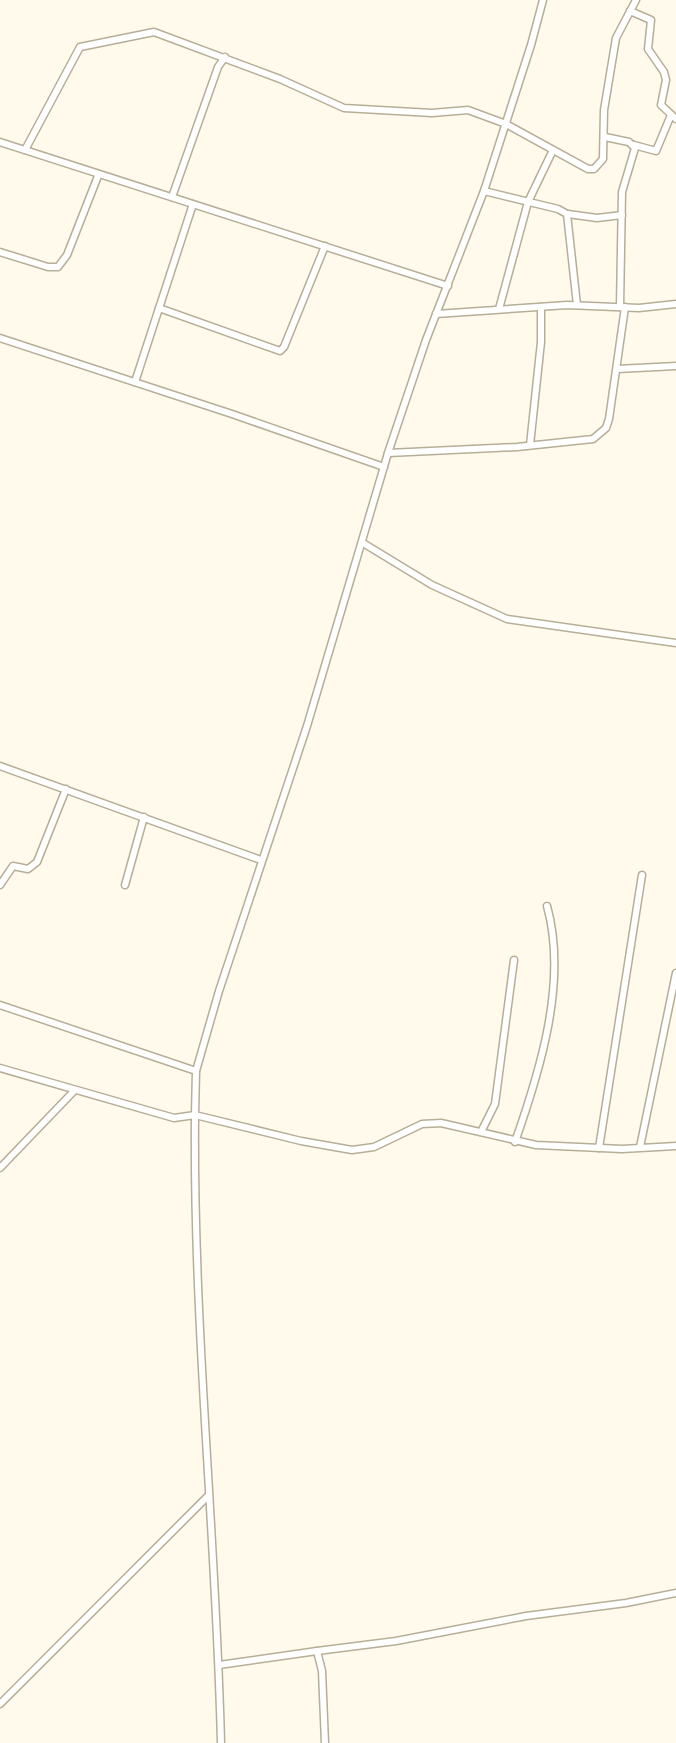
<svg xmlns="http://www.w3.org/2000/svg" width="676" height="1743" viewBox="0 0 676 1743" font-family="Arial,sans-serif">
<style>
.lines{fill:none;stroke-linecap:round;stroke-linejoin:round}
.minor-casing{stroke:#b6ae97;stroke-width:9}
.minor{stroke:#fff;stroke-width:6}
</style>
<rect width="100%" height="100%" fill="#fffaec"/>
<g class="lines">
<g class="minor-casing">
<g id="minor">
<path d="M630 11 651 20 648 49 664 72 666 80 661 105 676 119"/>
<path d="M605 137 629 142 635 148 622 192 620 307"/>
<path d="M0 142 448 286"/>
<path d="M634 145 656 151 671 115"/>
<path d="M25 150 80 47 154 32 280 79 344 108 432 113 468 110 506 124 588 169H594L603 159 604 110 616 38 636 0"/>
<path d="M484 191 558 209 567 214 577 305"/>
<path d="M172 197 218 67 225 57"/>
<path d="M568 214 597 218 622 215"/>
<path d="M0 252 48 267H58L67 255 98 176"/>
<path d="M159 308 280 351 284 347 325 246"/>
<path d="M499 309 528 202 553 150"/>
<path d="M436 314 567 305 639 308 676 304"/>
<path d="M0 338 232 414 384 467"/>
<path d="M617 369 676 366"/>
<path d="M135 382 193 204"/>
<path d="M530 445 541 342V307"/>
<path d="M388 453 517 447 593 439 606 428 609 419 625 307"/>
<path d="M363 543 432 585 507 619 676 643"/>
<path d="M0 766 261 860"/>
<path d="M0 885 13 866 28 869 37 862 66 789"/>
<path d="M125 885 144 817"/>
<path d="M0 1005 196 1071 195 1115 301 1141 352 1150 374 1147 422 1124 441 1123 536 1145 622 1149 676 1146"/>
<path d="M0 1068 174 1118 195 1115C193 1325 216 1534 221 1743"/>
<path d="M196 1071 219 991 307 726 388 453 426 340 484 191 531 45 543 0"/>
<path d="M481 1132 495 1104 514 960"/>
<path d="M515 1142C540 1071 568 981 547 906"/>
<path d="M640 1147 676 973"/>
<path d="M599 1148 642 875"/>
<path d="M0 1168 74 1091"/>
<path d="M317 1651 396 1641 526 1616 626 1603 676 1593"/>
<path d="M219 1665 317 1651 322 1671 325 1743"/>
<path d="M0 1704 208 1496"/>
</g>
</g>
<use href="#minor" class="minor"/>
</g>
</svg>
